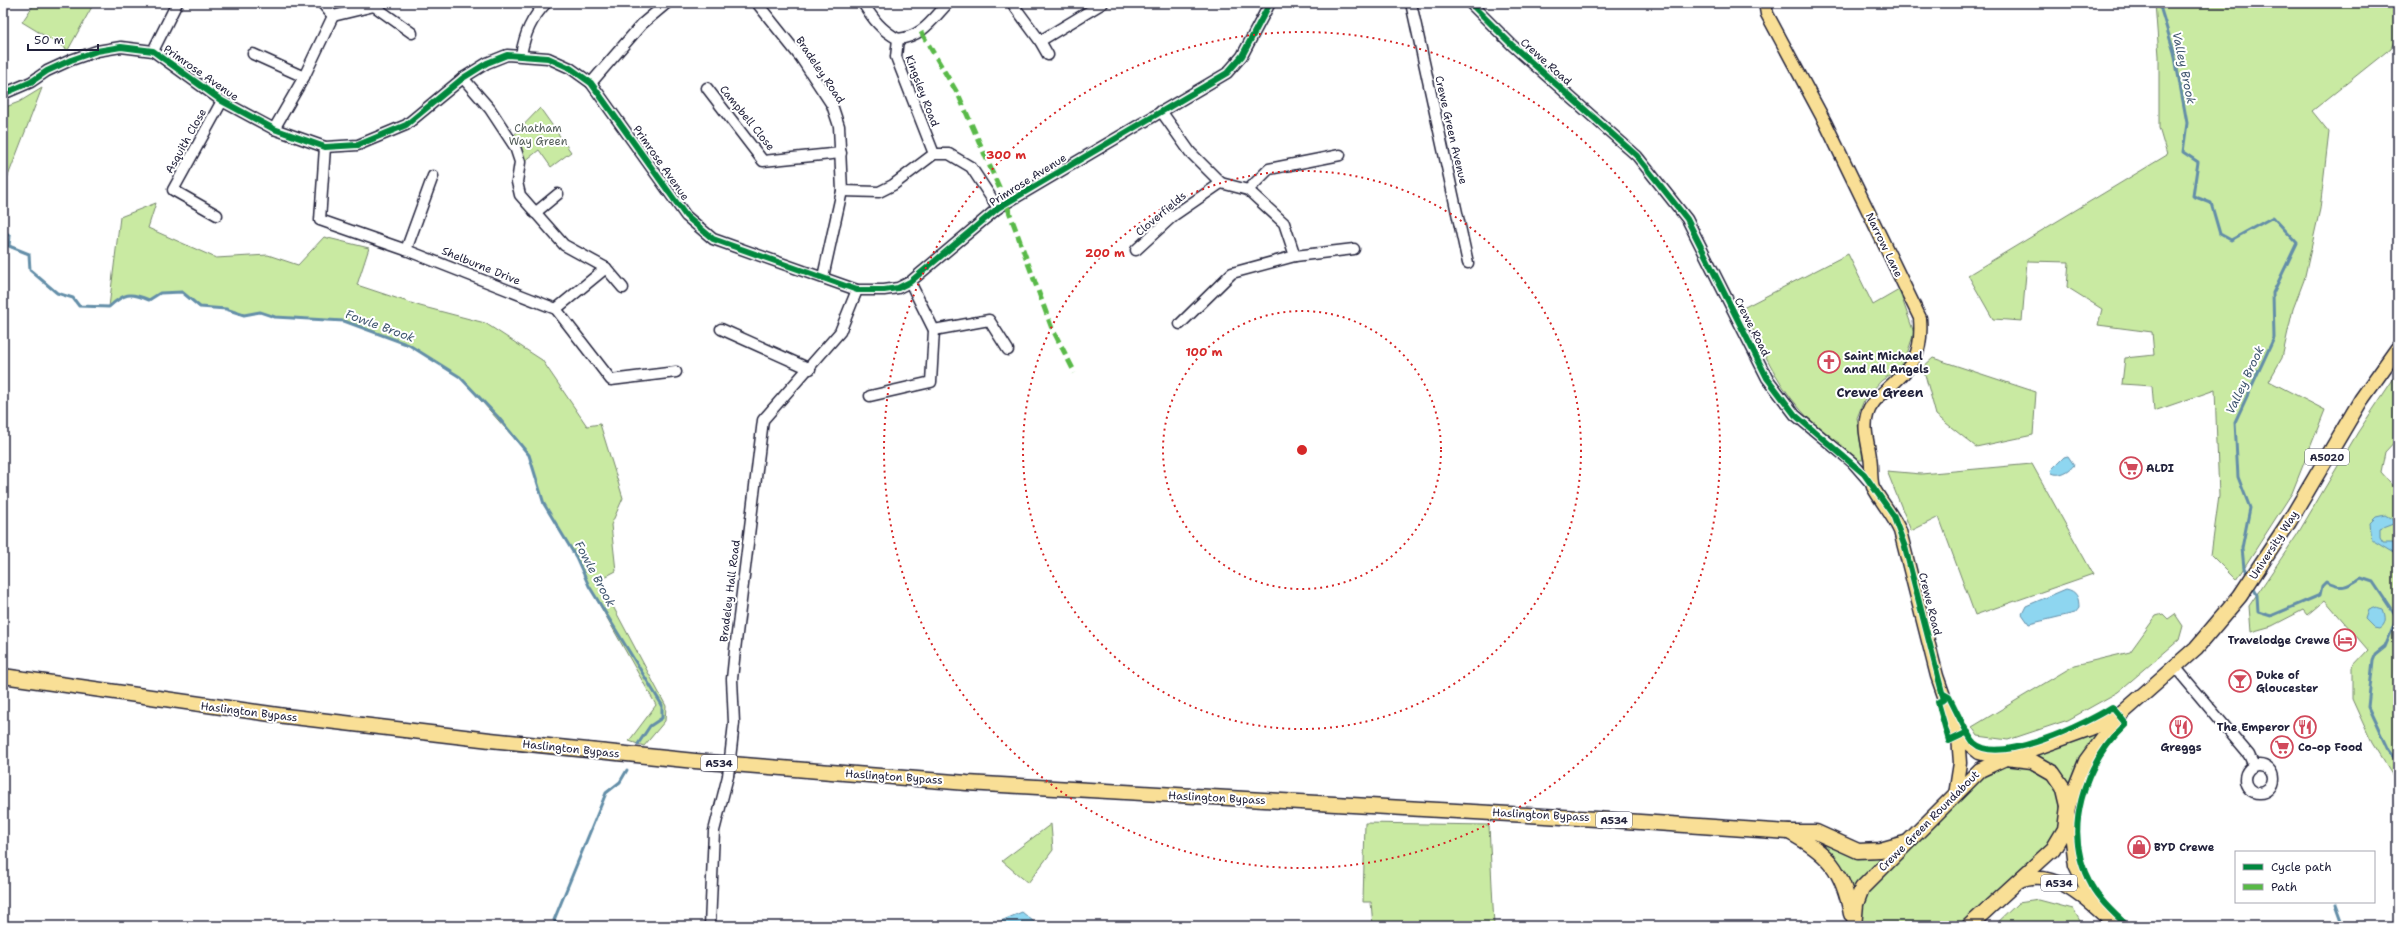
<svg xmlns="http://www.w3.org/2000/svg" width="2401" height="929" viewBox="0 0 2401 929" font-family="'Shantell Sans',sans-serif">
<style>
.green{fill:#c9eaa2;stroke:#76866e}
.water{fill:#8ed6f0;stroke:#638ea8}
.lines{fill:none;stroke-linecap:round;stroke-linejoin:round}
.stream{stroke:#638ea8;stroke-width:3}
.minor-casing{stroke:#22223b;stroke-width:13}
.major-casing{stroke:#22223b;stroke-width:15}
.highway-casing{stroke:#22223b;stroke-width:17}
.minor{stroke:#fff;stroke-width:10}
.major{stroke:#f9df96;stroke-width:12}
.highway{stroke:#f9df96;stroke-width:14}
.minor-bridge-casing{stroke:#22223b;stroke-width:13;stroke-linecap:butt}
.minor-bridge{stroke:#fff;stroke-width:10}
.quiet{stroke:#58b947;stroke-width:5;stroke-dasharray:10 5;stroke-linecap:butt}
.cycleway-casing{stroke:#fff;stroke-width:8}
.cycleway{stroke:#00873e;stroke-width:6}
.ring{fill:none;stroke:#d62828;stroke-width:2;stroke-dasharray:2 4}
.labels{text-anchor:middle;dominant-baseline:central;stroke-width:4;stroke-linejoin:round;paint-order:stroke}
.shield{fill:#fff;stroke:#646476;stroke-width:1}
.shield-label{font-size:10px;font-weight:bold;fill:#22223b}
.street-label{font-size:11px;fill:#22223b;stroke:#fff}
.park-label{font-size:11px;fill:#545e5a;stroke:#fff}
.poi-label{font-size:11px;font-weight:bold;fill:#22223b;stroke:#fff;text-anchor:start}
.water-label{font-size:12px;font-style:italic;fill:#425871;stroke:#fff}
.quarter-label{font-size:13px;font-weight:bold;fill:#22223b;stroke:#fff}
.centre{fill:#d62828;stroke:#fff;stroke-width:2}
.ring-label{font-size:12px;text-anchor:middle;font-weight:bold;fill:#d62828;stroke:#fff;stroke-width:4;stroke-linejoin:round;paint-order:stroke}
</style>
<rect width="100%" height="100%" fill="#fff"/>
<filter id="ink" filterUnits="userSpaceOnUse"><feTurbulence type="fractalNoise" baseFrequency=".025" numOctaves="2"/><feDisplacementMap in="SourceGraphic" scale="8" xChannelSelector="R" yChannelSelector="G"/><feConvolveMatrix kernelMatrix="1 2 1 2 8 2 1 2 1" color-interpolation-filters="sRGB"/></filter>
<g filter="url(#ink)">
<g class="green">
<path d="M35 3H94L68 50 22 22Z"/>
<path d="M2155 3H2398V34L2391 48 2312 111 2329 132 2320 209 2304 280 2293 309 2282 358 2269 381 2325 410 2292 493 2236 580 2211 555 2219 496 2215 390 2154 411 2152 386 2122 384 2125 358 2154 355 2152 332 2098 325 2102 309 2067 287 2069 262 2027 261 2022 321 1993 319 1968 275 2167 155 2159 128V56Z"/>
<path d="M42 88 3 189V108L19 102Z"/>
<path d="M540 108 571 152 551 167 539 150 525 161 514 135Z"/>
<path d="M156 203 148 228 216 258 268 255 298 265 324 237 369 248 357 285 420 306 485 323 542 360 587 426 600 424 623 498 611 525 616 571 599 580 666 706 665 721 644 746 629 741 656 705 589 586 576 557 544 504 529 455 460 377 409 345 344 321 275 317 260 312 244 315 226 309 200 307 181 292 160 293 149 300C130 292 124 293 109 307L120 217Z"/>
<path d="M1848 254 1873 305 1899 290 1914 333 1903 366 1881 381 1864 400 1857 418 1863 460H1857C1837 444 1816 428 1800 409 1775 381 1758 341 1743 308Z"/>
<path d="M1933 358 2036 392 2033 435 1976 447 1936 415 1923 367Z"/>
<path d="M2398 372V438L2385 452 2381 472 2398 491V794L2396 781 2372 743 2352 699V667L2368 650 2325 600 2307 615 2303 610 2272 626 2251 632 2249 606 2297 535 2358 432Z"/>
<path d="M2032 464 2093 574 1975 615 1939 517 1911 531 1887 471 1921 474Z"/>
<path d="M2163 614 2168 619 2175 614 2183 626 2179 640 2118 692 2068 720 2008 740 1978 736 1972 727 2075 665 2130 652 2156 616Z"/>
<path d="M2117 718 2095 747 2069 822 1969 926H1854L1848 897 1804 830 1850 849 1905 843 1980 770Z"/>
<path d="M1365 823 1489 825 1494 926H1373L1371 902H1363Z"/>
<path d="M1051 824 1053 850 1028 883 1002 861Z"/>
<path d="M2039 900 2073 909 2083 926H1994L2018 903Z"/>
</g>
<g class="water">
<path d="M2068 456 2074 465C2070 471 2059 477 2052 473L2051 470 2064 457Z"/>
<path d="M2385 515 2392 519 2393 524 2380 529V538L2383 543H2393L2397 551 2395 554 2372 540 2370 523 2376 517Z"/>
<path d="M2066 589C2077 591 2079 598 2079 608L2075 613 2029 624 2022 614 2026 606Z"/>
<path d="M2376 607 2383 609C2386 617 2387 624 2379 629L2374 628 2365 619 2368 610Z"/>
<path d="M1022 912 1039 926H997L1001 921Z"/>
</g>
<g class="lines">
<g class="stream">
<path d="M2159 3 2174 52 2187 123 2183 152 2198 162 2193 196 2211 203 2220 234 2231 240 2273 217 2297 243 2273 293 2274 338 2235 422 2238 477 2250 508 2242 548 2244 568 2248 576"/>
<path d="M3 230 10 236 9 246 29 254 30 270 57 293 73 298 79 306 109 307C124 293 130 292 149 300L160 293 182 292 200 307 226 309 244 315 260 312 275 317 344 321 409 345 460 377 498 417 529 455 544 504 576 557 589 586 662 705V718L650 726 638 744"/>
<path d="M2252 585 2257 595 2258 612 2271 616 2320 595 2322 586 2326 582C2341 590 2347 587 2361 578L2373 582 2397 618 2385 647 2375 655 2373 660 2368 707 2388 750 2398 763"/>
<path d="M2336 904 2344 926"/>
<path d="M560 926 554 920 606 793 620 782 627 770"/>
</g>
<g class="minor-casing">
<g id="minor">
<path d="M757 3 801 58 832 105 839 126 842 191 823 277"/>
<path d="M863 3C873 19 881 30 898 39L896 57 934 154"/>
<path d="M1012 3 1040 41 1048 55"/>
<path d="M1411 3 1468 263"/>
<path d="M1470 3 1513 46 1637 156 1687 219 1767 378 1795 415 1852 462 1873 486"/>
<path d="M333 16 374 6 412 33"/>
<path d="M898 39C923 36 931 21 948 3"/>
<path d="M1040 41 1103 3"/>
<path d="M153 51 177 3"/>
<path d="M253 54 304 77"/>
<path d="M521 55C525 33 531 19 546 3"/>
<path d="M463 78 490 109 515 147 520 162 517 182 520 195 564 245 606 268 556 309"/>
<path d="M591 83 642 24 667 3"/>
<path d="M707 88 763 161 841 153"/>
<path d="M3 94 31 82 47 71 71 60 97 51 121 47 153 51 222 101 274 129 325 147 358 145 406 125 463 78 487 63 507 55 548 58 570 68 591 83 686 216 713 239 857 290H884L898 288 910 282 998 208 1227 73 1242 56 1270 3"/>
<path d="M1161 111 1190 152 1221 183 1248 190 1284 223 1295 256 1232 273 1180 324"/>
<path d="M274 129 304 77 333 16 322 3"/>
<path d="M325 147 320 220 406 250 556 309 611 380 676 372"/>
<path d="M1248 190 1269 169 1340 155"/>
<path d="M842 191 879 192 893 185 934 154H949L971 167 998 208"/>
<path d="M535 213 558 194"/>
<path d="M217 215 173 190 222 101"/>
<path d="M406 250 433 176"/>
<path d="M1136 250 1173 216 1221 183"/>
<path d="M1295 256 1354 249"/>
<path d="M606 268 623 288"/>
<path d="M721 329 810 369"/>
<path d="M934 330 989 320 1008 350"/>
<path d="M870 396 931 382 934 330 910 282"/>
<path d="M2176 668 2249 755 2254 766"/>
<path d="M734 723 732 679 735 650 763 420 840 332 857 290"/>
<circle cx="2259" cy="779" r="14"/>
<path d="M710 926 714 831 728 776"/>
</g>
</g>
<g class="major-casing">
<g id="major">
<path d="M1765 3 1767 14 1825 122 1920 318C1923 357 1912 366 1885 391 1877 398 1870 404 1867 415 1863 429 1868 442 1870 457 1872 465 1870 479 1873 487 1881 502 1893 515 1900 531L1937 676 1958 736 1960 763 1955 795"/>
<path d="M1958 736 1979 753 2001 759"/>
<path d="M2069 817 2075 865 2095 906"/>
<path d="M2018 882C2054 865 2090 903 2115 926"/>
</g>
</g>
<g class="highway-casing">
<g id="highway">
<path d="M3 676 285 716 490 740 695 761 967 783 1596 819 1789 832H1816L1858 851 1880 850 1905 843"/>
<path d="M2013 756 2088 729 2117 717"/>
<path d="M2068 806 2086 761 2119 716 2196 648 2240 596 2289 522 2361 400 2398 348"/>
<path d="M1789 832C1828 853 1843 870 1851 914"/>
<path d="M1854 926 1856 904 1862 888 1980 770 2006 758 2032 761 2053 773 2064 789 2068 806 2065 829 2053 849 1969 926"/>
</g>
</g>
<use href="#minor" class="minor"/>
<use href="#major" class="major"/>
<use href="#highway" class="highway"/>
<g class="minor-bridge-casing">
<path id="minor-bridge" d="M728 776 734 723"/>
</g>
<use href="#minor-bridge" class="minor-bridge"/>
<path class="quiet" d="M921 32 959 96 1006 203 1051 326 1075 373"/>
<g class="cycleway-casing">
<g id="cycleway">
<path d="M1470 3 1513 46 1637 156 1687 219 1767 378 1795 415 1864 474 1893 515 1905 547 1944 700 1938 702 1949 741 1968 732"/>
<path d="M3 94 31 82 47 71 71 60 97 51 121 47 153 51 222 101 274 129 325 147 358 145 406 125 463 78 487 63 507 55 548 58 570 68 591 83 686 216 713 239 857 290H884L898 288 910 282 998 208 1227 73 1242 56 1270 3"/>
<path d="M1942 693 1949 697C1955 708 1967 735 1974 743 1999 766 2087 723 2112 707L2126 724C2084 764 2061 831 2091 885 2100 901 2114 914 2128 926"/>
</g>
</g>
<use href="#cycleway" class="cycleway"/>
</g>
</g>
<g class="ring">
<circle cx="1302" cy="450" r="139"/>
<circle cx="1302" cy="450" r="279"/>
<circle cx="1302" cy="450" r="418"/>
</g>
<defs>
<g id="church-ring" transform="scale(1.15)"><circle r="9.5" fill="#fff" stroke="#d1495b" stroke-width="1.5"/><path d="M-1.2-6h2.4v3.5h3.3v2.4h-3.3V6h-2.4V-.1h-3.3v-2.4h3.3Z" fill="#d1495b"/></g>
<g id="supermarket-ring" transform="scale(1.15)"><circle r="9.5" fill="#fff" stroke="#d1495b" stroke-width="1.5"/><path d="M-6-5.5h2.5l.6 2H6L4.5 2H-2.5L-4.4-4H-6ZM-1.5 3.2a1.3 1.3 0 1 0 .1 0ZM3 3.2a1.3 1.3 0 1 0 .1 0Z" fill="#d1495b"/></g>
<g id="hotel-ring" transform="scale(1.15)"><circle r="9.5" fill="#fff" stroke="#d1495b" stroke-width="1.5"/><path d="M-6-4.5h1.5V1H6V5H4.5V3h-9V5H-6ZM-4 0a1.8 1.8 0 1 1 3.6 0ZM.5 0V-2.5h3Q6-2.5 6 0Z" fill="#d1495b"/></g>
<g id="bar-ring" transform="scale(1.15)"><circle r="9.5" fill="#fff" stroke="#d1495b" stroke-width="1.5"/><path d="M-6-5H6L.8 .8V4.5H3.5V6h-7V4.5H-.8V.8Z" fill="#d1495b"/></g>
<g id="restaurant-ring" transform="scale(1.15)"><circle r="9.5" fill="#fff" stroke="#d1495b" stroke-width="1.5"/><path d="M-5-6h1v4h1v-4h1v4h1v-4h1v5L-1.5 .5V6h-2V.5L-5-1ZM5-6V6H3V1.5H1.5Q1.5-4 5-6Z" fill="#d1495b"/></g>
<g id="shop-ring" transform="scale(1.15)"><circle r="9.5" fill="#fff" stroke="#d1495b" stroke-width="1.5"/><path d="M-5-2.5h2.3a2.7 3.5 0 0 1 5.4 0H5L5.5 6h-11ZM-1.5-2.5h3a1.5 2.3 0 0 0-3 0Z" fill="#d1495b"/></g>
</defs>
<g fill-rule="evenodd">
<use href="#church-ring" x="1829" y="362"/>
<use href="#supermarket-ring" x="2131" y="468"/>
<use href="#hotel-ring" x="2345" y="640"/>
<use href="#bar-ring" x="2240" y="681"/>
<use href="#restaurant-ring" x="2181" y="727"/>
<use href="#restaurant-ring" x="2305" y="727"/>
<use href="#supermarket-ring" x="2282" y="747"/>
<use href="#shop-ring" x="2139" y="847"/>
</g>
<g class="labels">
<g class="shield">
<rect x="2305" y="449" width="44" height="16" rx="3"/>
<rect x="701" y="755" width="36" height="16" rx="3"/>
<rect x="1596" y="812" width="36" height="16" rx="3"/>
<rect x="2041" y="875" width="36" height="16" rx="3"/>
</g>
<g class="shield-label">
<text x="2327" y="457">A5020</text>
<text x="719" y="763">A534</text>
<text x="1614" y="820">A534</text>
<text x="2059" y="883">A534</text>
</g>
<g class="street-label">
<text transform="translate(1546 62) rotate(42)">Crewe Road</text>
<text transform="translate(820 70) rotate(56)">Bradeley Road</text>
<text transform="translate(201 73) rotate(35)">Primrose Avenue</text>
<text transform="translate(922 91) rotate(69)">Kingsley Road</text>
<text transform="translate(747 118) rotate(51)">Campbell Close</text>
<text transform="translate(1451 130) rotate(77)">Crewe Green Avenue</text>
<text transform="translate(186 141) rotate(-61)">Asquith Close</text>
<text transform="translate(661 163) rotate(55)">Primrose Avenue</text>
<text transform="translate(1028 180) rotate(-32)">Primrose Avenue</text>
<text transform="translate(1161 214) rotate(-40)">Cloverfields</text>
<text transform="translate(1884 245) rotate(64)">Narrow Lane</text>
<text transform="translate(481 266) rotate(22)">Shelburne Drive</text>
<text transform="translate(1752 327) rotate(63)">Crewe Road</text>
<text transform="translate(2274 545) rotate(-57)">University Way</text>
<text transform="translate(730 591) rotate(-83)">Bradeley Hall Road</text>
<text transform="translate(1930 604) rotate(76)">Crewe Road</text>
<text transform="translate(249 712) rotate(7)">Haslington Bypass</text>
<text transform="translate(571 749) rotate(6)">Haslington Bypass</text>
<text transform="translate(894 777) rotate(4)">Haslington Bypass</text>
<text transform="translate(1217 798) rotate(3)">Haslington Bypass</text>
<text transform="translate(1541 815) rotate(3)">Haslington Bypass</text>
<text transform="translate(1929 821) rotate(-45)">Crewe Green Roundabout</text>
</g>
<g class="park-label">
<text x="538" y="128">Chatham<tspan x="538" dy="13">Way Green</tspan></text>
</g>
<g class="poi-label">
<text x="1844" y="356">Saint Michael<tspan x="1844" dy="13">and All Angels</tspan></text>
<text x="2146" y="468">ALDI</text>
<text x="2330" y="640" text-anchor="end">Travelodge Crewe</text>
<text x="2256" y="675">Duke of<tspan x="2256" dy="13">Gloucester</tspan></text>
<text x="2290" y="727" text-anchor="end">The Emperor</text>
<text x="2181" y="747" text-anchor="middle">Greggs</text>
<text x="2298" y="747">Co-op Food</text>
<text x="2154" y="847">BYD Crewe</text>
</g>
<g class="water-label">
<text transform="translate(2184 68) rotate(78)">Valley Brook</text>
<text transform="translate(380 326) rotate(20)">Fowle Brook</text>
<text transform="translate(2245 380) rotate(-65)">Valley Brook</text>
<text transform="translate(595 574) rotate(62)">Fowle Brook</text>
</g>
<g class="quarter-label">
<text x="1880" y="392">Crewe Green</text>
</g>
</g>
<circle cx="1302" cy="450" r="6" class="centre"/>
<g class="ring-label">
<text x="1006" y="159">300 m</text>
<text x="1105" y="257">200 m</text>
<text x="1204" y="356">100 m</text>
</g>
<rect width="2401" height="929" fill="none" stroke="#fff" stroke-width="16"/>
<rect x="8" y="8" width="2385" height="913" fill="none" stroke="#22223b" stroke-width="1.5" filter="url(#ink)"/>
<rect x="2235" y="851" width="140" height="52" fill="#ffffff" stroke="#a7a7b1"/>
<rect x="2243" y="864" width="20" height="6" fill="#00873e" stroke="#a7a7b1"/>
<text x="2271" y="871" font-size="12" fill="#22223b">Cycle path</text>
<rect x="2243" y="884" width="20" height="6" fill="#58b947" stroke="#a7a7b1"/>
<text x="2271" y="891" font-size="12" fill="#22223b">Path</text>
<path d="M28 44v6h70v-6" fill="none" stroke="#22223b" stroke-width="2"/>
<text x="34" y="44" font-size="12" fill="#22223b" stroke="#ffffff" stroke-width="3" paint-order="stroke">50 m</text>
</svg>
